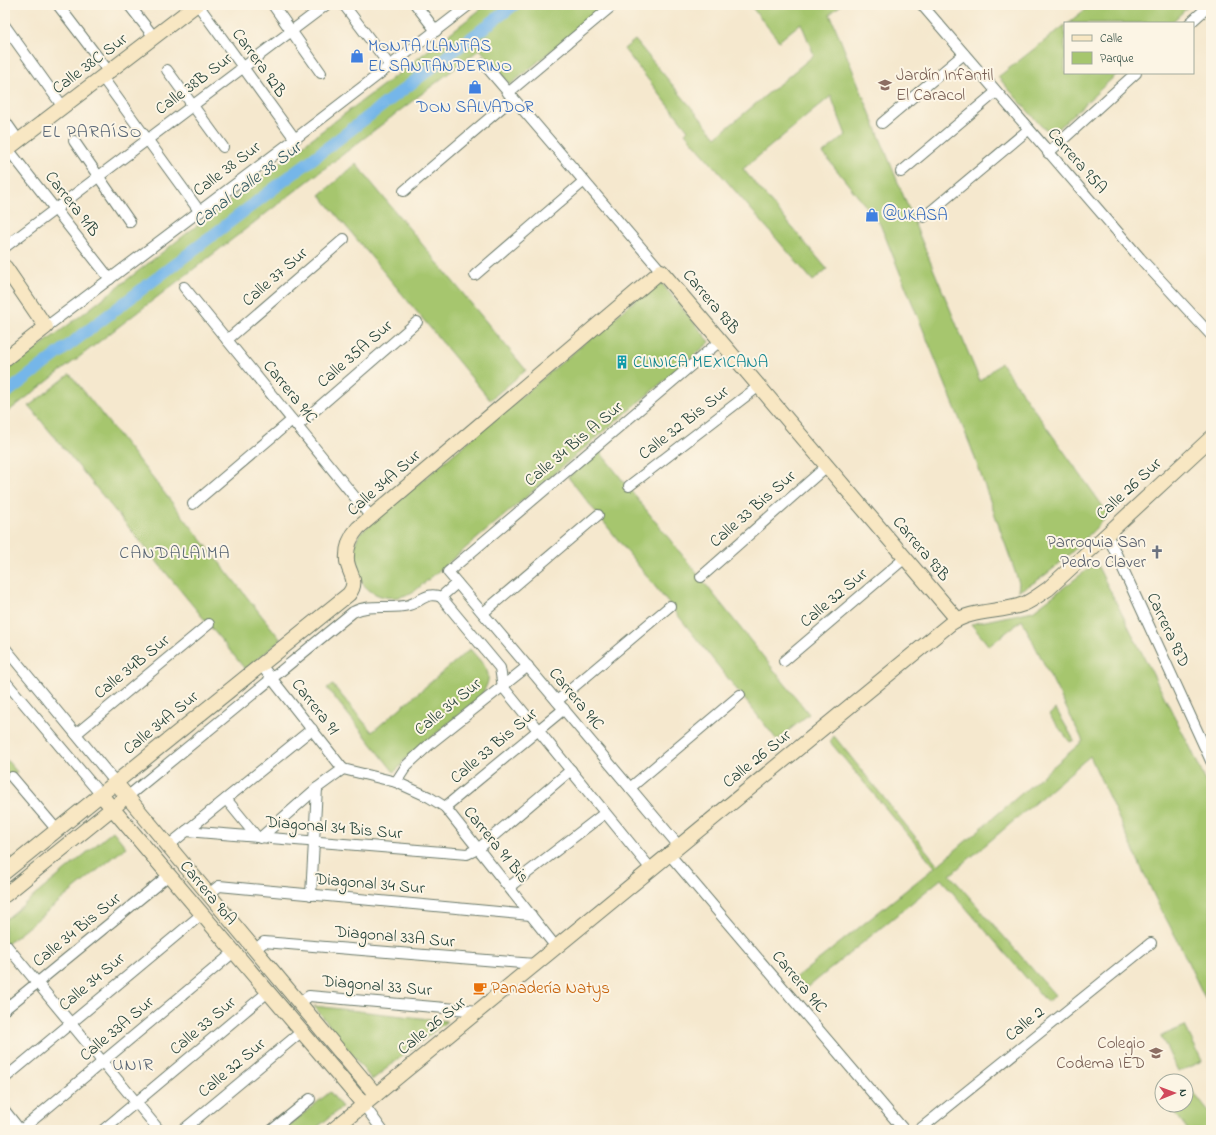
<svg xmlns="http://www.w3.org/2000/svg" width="1216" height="1135" viewBox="0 0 1216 1135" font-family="'Indie Flower',sans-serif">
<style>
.green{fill:#a6c66e;stroke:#628251}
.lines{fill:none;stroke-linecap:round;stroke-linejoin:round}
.canal{stroke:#74b6e9;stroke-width:12}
.street-casing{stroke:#6a796a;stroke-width:12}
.secondary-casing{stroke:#6a796a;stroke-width:16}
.street{stroke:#fff;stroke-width:10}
.secondary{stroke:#f8e7c3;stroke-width:14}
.labels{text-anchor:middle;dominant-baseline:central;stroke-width:4;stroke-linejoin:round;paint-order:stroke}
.shop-label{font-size:17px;fill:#366cbe;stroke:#fcf5e5;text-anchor:start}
.street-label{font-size:17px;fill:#1f3d34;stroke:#fcf5e5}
.education-label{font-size:17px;fill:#785e54;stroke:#fcf5e5;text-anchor:start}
.culture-label{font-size:17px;fill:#0d838f;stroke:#fcf5e5;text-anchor:start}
.worship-label{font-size:17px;fill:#5b616d;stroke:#fcf5e5;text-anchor:end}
.food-label{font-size:17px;fill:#c56008;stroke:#fcf5e5;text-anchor:start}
.neighbourhood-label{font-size:18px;letter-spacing:1px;fill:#596675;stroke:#fcf5e5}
.water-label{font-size:18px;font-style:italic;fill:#345b61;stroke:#fcf5e5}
</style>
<rect width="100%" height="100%" fill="#fcf5e5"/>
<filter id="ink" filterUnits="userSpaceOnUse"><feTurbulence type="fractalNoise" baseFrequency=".025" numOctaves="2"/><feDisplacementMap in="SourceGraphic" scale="8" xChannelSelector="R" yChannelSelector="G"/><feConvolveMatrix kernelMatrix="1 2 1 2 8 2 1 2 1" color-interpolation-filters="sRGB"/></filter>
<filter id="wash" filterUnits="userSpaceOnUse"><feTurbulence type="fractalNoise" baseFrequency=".012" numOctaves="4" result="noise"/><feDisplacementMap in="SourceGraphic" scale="16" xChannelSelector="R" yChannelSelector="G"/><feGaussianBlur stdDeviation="0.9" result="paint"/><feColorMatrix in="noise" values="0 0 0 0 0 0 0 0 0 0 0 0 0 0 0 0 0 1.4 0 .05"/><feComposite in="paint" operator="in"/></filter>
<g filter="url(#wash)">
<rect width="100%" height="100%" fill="#f5e8ce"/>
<g class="green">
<path d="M486 5H606L510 85 480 49 5 414V372L79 317 235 196 398 74Z"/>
<path d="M750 5H841L830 14 918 232 980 381 1001 363 1109 515C1081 542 1054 575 1018 591L1019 583 971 447 880 224 823 153 846 135 831 96 743 169 827 269 813 281 685 133 688 130 624 49 635 40 716 137 814 55 801 23 779 41Z"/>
<path d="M1091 5H1190L1171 23H1068Z"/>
<path d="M1065 25V73H1118L1059 128 1051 131 1042 127 998 77Z"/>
<path d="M356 164 526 370 490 400 320 195Z"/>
<path d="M659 280 710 342 416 590C391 606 362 596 355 567 354 563 352 559 352 555 352 549 357 540 359 534Z"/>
<path d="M70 374 281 640 245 669 29 406Z"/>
<path d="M600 452 809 714 777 740 568 477Z"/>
<path d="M1096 563 1192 751 1211 793V1011L1177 939 1159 906 1090 756 950 875 1055 995 1047 1002 941 879 802 992 792 981 935 867 830 742 834 736 938 865 1083 741 1022 620 989 646 971 624 1033 611Z"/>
<path d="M470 649C486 668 497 674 479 698L404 760 400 767 394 772 327 688 333 685 372 732Z"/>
<path d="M1056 709 1074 740 1070 742 1049 715Z"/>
<path d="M5 758 17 772 5 782Z"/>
<path d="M113 831 126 847 6 945 5 944V920Z"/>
<path d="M314 1006 447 1021 372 1080Z"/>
<path d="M1185 1026 1202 1061 1178 1072 1161 1036Z"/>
<path d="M1186 1083 1211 1115V1130H1188L1169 1105H1186Z"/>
<path d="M330 1092 342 1107 314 1130H283Z"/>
</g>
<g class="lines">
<path class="canal" d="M5 394 514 5"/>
</g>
</g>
<g filter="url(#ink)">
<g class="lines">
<g class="street-casing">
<g id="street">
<path d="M58 5 109 72"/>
<path d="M129 5 154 37"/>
<path d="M198 5 295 139"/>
<path d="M273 5 321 73"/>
<path d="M344 5 390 66"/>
<path d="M416 5 436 31"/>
<path d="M922 5 1140 258 1211 335"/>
<path d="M1190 23 1210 5"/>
<path d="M5 26 63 107"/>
<path d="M484 64 661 271"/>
<path d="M167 70 223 147"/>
<path d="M102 77 200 212"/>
<path d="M508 93 613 5"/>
<path d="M5 121 19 141"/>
<path d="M882 123 964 54"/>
<path d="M74 141 130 222"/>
<path d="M8 149 110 279"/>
<path d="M1048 153 1136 73"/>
<path d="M901 172 996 92"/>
<path d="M404 191 513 98"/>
<path d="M924 217 1028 130"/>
<path d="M5 247 326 5"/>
<path d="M475 275 584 181"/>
<path d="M184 287 371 517"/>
<path d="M46 327 291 142 469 5"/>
<path d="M227 340 344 239"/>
<path d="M297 426 417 322"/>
<path d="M629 486 759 386"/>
<path d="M193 504 292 420"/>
<path d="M1107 534 1211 761"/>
<path d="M701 577 827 466"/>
<path d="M441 597 457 583"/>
<path d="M483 613 598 515"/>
<path d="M5 648 116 783"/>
<path d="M784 661 905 558"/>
<path d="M261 665 343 769"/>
<path d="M5 681 101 795"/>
<path d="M557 701 670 606"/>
<path d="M76 734 209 624"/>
<path d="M343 769 396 782 429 797 445 807 556 947"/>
<path d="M12 777 57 830"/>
<path d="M396 782 407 765 431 743 528 666"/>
<path d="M630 788 740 695"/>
<path d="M127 797 353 612C371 603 390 610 409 605 422 601 427 591 441 597L500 668 503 687 651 869"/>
<path d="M226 799 257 837"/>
<path d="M445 807 564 709"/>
<path d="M186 831 467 854 478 849 571 770"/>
<path d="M260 838 317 788 343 769"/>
<path d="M168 846 312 729"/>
<path d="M679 846 448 572 720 341"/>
<path d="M669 854 904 1130"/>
<path d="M509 887 605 813"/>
<path d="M209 894 219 886 531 915"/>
<path d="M311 895 317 788"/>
<path d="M5 946 6 945 159 1130"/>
<path d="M255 950 264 942 535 964"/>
<path d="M300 1003 309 996 479 1011"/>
<path d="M5 1009 169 875"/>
<path d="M5 1078 202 914"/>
<path d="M364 1105 382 1130"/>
<path d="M5 1111 20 1130"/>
<path d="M21 1130 234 952"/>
<path d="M103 1130 268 992"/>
<path d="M183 1130 301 1032"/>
<path d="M272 1130 310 1099"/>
<path d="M919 1130 1151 943"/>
</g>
</g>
<g class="secondary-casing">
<g id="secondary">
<path d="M5 151 196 5"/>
<path d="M5 267 46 327 5 359"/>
<path d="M116 783 376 1095"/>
<path d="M101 795 364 1105"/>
<path d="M5 872 349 594C359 581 349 574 347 561 346 548 350 537 358 528L661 271 957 619"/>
<path d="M5 895 120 802"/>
<path d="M333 1130 950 624C972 609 1000 613 1024 604 1033 600 1040 594 1048 589L1211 438"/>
</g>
</g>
<use href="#street" class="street"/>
<use href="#secondary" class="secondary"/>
</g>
</g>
<defs>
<g id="shop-bare" transform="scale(1.08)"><path d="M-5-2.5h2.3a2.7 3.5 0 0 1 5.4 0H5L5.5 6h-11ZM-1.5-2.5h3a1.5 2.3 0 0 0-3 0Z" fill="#3f7fe0" stroke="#fcf5e5" stroke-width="2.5" paint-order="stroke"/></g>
<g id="school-bare" transform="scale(1.08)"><path d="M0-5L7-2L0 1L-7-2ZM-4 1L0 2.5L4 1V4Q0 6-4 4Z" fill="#8d6e63" stroke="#fcf5e5" stroke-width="2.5" paint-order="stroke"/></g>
<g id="building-bare" transform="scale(1.08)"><path d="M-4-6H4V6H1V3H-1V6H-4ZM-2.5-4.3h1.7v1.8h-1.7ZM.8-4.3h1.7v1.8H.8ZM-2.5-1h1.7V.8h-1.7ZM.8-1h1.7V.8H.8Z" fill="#0f9aa8" stroke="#fcf5e5" stroke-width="2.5" paint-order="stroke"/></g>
<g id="church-bare" transform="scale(1.08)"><path d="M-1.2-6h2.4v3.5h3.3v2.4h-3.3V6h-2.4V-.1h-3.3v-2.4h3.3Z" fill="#6b7280" stroke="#fcf5e5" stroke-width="2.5" paint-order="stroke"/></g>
<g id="cafe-bare" transform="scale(1.08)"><path d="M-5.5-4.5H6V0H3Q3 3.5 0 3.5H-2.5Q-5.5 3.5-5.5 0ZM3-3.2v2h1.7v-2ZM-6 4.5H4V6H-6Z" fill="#e8710a" stroke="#fcf5e5" stroke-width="2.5" paint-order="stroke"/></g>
</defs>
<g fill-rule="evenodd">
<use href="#shop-bare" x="357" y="56"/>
<use href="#school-bare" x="885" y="85"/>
<use href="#shop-bare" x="475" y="87"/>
<use href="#shop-bare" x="872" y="215"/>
<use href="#building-bare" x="622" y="362"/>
<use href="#church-bare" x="1157" y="552"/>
<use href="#cafe-bare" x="480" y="988"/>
<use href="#school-bare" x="1156" y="1053"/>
</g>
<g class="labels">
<g class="shop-label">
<text x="368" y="46">MONTA LLANTAS<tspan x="368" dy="20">EL SANTANDERINO</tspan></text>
<text x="475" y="107" text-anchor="middle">DON SALVADOR</text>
<text x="883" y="215">@UKASA</text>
</g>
<g class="street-label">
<text transform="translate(259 63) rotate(54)">Carrera 92B</text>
<text transform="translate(90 64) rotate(-37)">Calle 38C Sur</text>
<text transform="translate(194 84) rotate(-37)">Calle 38B Sur</text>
<text transform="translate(1077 161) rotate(49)">Carrera 95A</text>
<text transform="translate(227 169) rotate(-37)">Calle 38 Sur</text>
<text transform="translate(72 204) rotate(52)">Carrera 91B</text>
<text transform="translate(275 277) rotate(-41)">Calle 37 Sur</text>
<text transform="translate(711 302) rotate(50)">Carrera 93B</text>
<text transform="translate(355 354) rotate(-41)">Calle 35A Sur</text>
<text transform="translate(290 392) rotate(51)">Carrera 91C</text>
<text transform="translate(684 423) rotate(-38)">Calle 32 Bis Sur</text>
<text transform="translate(574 444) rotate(-40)">Calle 34 Bis A Sur</text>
<text transform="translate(384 483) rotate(-41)">Calle 34A Sur</text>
<text transform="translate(1129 489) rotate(-43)">Calle 26 Sur</text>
<text transform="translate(753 509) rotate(-41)">Calle 33 Bis Sur</text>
<text transform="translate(921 549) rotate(50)">Carrera 93B</text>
<text transform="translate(834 598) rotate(-40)">Calle 32 Sur</text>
<text transform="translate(1168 630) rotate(65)">Carrera 93D</text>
<text transform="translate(132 667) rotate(-39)">Calle 34B Sur</text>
<text transform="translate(576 699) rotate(50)">Carrera 91C</text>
<text transform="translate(315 707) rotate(52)">Carrera 91</text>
<text transform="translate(448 707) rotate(-39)">Calle 34 Sur</text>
<text transform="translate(161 723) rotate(-39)">Calle 34A Sur</text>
<text transform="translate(494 746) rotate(-40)">Calle 33 Bis Sur</text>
<text transform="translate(757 759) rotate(-39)">Calle 26 Sur</text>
<text transform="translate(334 828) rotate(5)">Diagonal 34 Bis Sur</text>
<text transform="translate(496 845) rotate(51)">Carrera 91 Bis</text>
<text transform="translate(370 884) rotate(5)">Diagonal 34 Sur</text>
<text transform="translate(208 893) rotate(50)">Carrera 90A</text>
<text transform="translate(77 930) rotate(-39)">Calle 34 Bis Sur</text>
<text transform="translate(395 937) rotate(5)">Diagonal 33A Sur</text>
<text transform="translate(92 982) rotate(-40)">Calle 34 Sur</text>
<text transform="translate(799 982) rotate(50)">Carrera 91C</text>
<text transform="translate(377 986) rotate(5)">Diagonal 33 Sur</text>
<text transform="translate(1025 1024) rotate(-39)">Calle 2</text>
<text transform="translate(203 1026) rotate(-40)">Calle 33 Sur</text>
<text transform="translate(432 1026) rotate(-39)">Calle 26 Sur</text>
<text transform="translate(117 1029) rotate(-40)">Calle 33A Sur</text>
<text transform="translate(232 1068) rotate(-40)">Calle 32 Sur</text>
</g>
<g class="education-label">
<text x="896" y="75">Jardín Infantil<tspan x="896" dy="20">El Caracol</tspan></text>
<text x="1145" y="1043" text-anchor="end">Colegio<tspan x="1145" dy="20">Codema IED</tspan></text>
</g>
<g class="culture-label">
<text x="633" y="362">CLINICA MEXICANA</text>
</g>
<g class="worship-label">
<text x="1146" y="542">Parroquia San<tspan x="1146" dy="20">Pedro Claver</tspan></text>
</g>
<g class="food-label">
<text x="491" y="988">Panadería Natys</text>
</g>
<g class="neighbourhood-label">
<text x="92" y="133">EL PARAÍSO</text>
<text x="175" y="554">CANDALAIMA</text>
<text x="133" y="1066">UNIR</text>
</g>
<g class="water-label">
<text transform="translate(248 185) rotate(-37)">Canal Calle 38 Sur</text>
</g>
</g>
<rect width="1216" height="1135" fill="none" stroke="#fcf5e5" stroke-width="20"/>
<rect x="1064" y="22" width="130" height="52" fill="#fcf5e5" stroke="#a4ab9e"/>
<rect x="1072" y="35" width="20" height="6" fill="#f8e7c3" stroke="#a4ab9e"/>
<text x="1100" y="42" font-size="12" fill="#1f3d34">Calle</text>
<rect x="1072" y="52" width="20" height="12" fill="#a6c66e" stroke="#a4ab9e"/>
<text x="1100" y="62" font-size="12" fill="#1f3d34">Parque</text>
<g transform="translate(1174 1093) rotate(89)"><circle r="19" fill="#fcf5e5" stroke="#a4ab9e"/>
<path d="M0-3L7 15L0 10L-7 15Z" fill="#d1495b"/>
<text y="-6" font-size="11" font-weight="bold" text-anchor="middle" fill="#1f3d34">N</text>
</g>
</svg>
